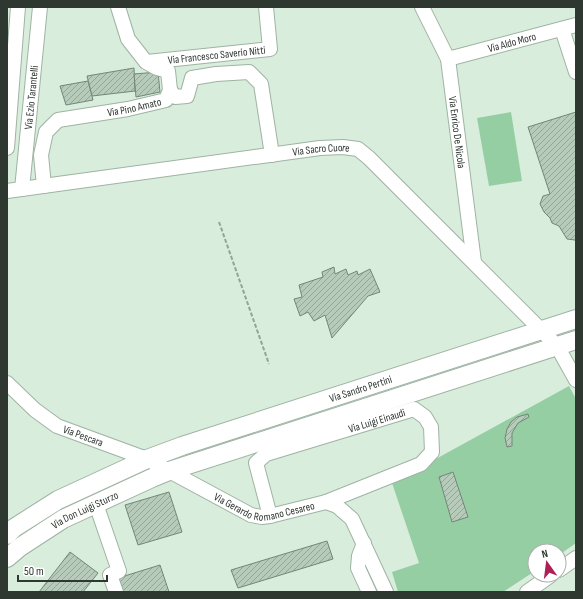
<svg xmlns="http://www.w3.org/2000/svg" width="583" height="599" viewBox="0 0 583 599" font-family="'Sofia Sans Condensed',sans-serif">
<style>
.green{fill:#96cea4}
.building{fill:url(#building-hatch);stroke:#738677}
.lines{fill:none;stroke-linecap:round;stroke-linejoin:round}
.minor-casing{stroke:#9fb3a3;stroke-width:16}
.tertiary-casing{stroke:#9fb3a3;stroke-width:20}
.path{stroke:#94a497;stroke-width:2;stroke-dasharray:4 2;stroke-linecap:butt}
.minor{stroke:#fff;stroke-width:14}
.tertiary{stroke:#fff;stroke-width:18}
.labels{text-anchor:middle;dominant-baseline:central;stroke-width:4;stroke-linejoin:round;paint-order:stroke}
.street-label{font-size:11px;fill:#2e3730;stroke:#fff}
</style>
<defs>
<pattern id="building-hatch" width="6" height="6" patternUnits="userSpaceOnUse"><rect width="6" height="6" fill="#b7cbbb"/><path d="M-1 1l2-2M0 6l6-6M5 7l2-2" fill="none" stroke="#95a698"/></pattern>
</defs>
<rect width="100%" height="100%" fill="#d8eddc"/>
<g class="green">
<path d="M511 112 522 181 489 186 477 118Z"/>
<path d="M569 386 576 399V543L559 555V551H535V571L503 592H398L392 572 419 563 392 483Z"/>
</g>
<g class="building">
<path d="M134 68 135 91 92 96 87 76Z"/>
<path d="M158 72 160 92 136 97 134 74Z"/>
<path d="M88 81 93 100 66 105 60 86Z"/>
<path d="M576 112V242L575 240 567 239 559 226 552 223 550 218 544 212 540 204 543 196 550 194 528 127Z"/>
<path d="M334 267 335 274 346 269 348 275 357 271 358 275 370 269 380 292 368 296 332 338 325 315 314 321 308 312 300 316 294 299 302 297 299 285 323 277 322 272Z"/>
<path d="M528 414 529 417 518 423 512 433V446L507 447 505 438 507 429 511 422 517 417Z"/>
<path d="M453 472 468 517 452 522 439 477Z"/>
<path d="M169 492 182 532 138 545 125 505Z"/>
<path d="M327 541 333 559 238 588 231 570Z"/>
<path d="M70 552 98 573 83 592H39Z"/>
<path d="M160 565 169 592H122L118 578Z"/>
</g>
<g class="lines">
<g class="minor-casing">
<g id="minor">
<path id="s1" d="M422 7 448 59 474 262"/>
<path d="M562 29 576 72"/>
<path id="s2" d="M448 59 576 25"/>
<path id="s3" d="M147 62 270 49 266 7"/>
<path d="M170 90 175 97 187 96 192 78 216 74 249 72 261 84 272 155"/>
<path d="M7 148 18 7"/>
<path id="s4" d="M44 186 41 155 46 132 58 120 128 109 166 100 170 90 168 71 157 68 146 62 128 39 118 7"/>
<path id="s5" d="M22 189 40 7"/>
<path id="s6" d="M7 191 320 148 343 147 358 149 369 158 557 346 576 380"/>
<path id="s7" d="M7 383 35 410 57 426 147 459 251 515 262 517 270 516 326 502 337 506 352 519 386 592"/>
<path d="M96 504 119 571 110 575 116 592"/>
<path id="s8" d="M270 516 256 463 266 454 414 409 425 417 431 427 432 452 421 464 326 502"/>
<path d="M364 543 359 556 358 568 369 592"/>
<path d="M559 570 576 558"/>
<path d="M527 592 551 575"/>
</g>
</g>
<g class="tertiary-casing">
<g id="tertiary">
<path id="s9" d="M7 535 14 528 58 500 147 459 182 446 576 319"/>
<path id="s10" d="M7 558 20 547 63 519 152 478 169 471 576 340"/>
</g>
</g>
<path class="path" d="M219 222 269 364"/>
<use href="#minor" class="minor"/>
<use href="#tertiary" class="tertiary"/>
</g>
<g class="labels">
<g class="street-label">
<text stroke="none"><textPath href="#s2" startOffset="66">Via Aldo Moro</textPath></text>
<text stroke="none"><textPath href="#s3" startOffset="70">Via Francesco Saverio Nitti</textPath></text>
<text stroke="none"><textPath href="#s5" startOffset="92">Via Ezio Tarantelli</textPath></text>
<text stroke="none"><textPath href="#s4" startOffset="149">Via Pino Amato</textPath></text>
<text stroke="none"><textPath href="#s1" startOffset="132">Via Enrico De Nicola</textPath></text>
<text stroke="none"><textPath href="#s6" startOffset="317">Via Sacro Cuore</textPath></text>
<text stroke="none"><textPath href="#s9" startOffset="385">Via Sandro Pertini</textPath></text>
<text stroke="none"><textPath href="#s8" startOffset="184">Via Luigi Einaudi</textPath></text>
<text stroke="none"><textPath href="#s7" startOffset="94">Via Pescara</textPath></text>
<text stroke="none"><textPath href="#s7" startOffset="292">Via Gerardo Romano Cesareo</textPath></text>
<text stroke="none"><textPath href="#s10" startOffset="92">Via Don Luigi Sturzo</textPath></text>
</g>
</g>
<rect width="583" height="599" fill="none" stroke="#2e3730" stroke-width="16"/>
<g transform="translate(547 563) rotate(346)"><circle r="19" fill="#ffffff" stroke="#abafac"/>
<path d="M0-3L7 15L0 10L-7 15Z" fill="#ae1f57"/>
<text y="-6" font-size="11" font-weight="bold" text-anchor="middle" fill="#2e3730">N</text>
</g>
<path d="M18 575v6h89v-6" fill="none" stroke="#2e3730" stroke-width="2"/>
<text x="24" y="575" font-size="12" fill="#2e3730" stroke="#ffffff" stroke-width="3" paint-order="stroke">50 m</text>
</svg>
